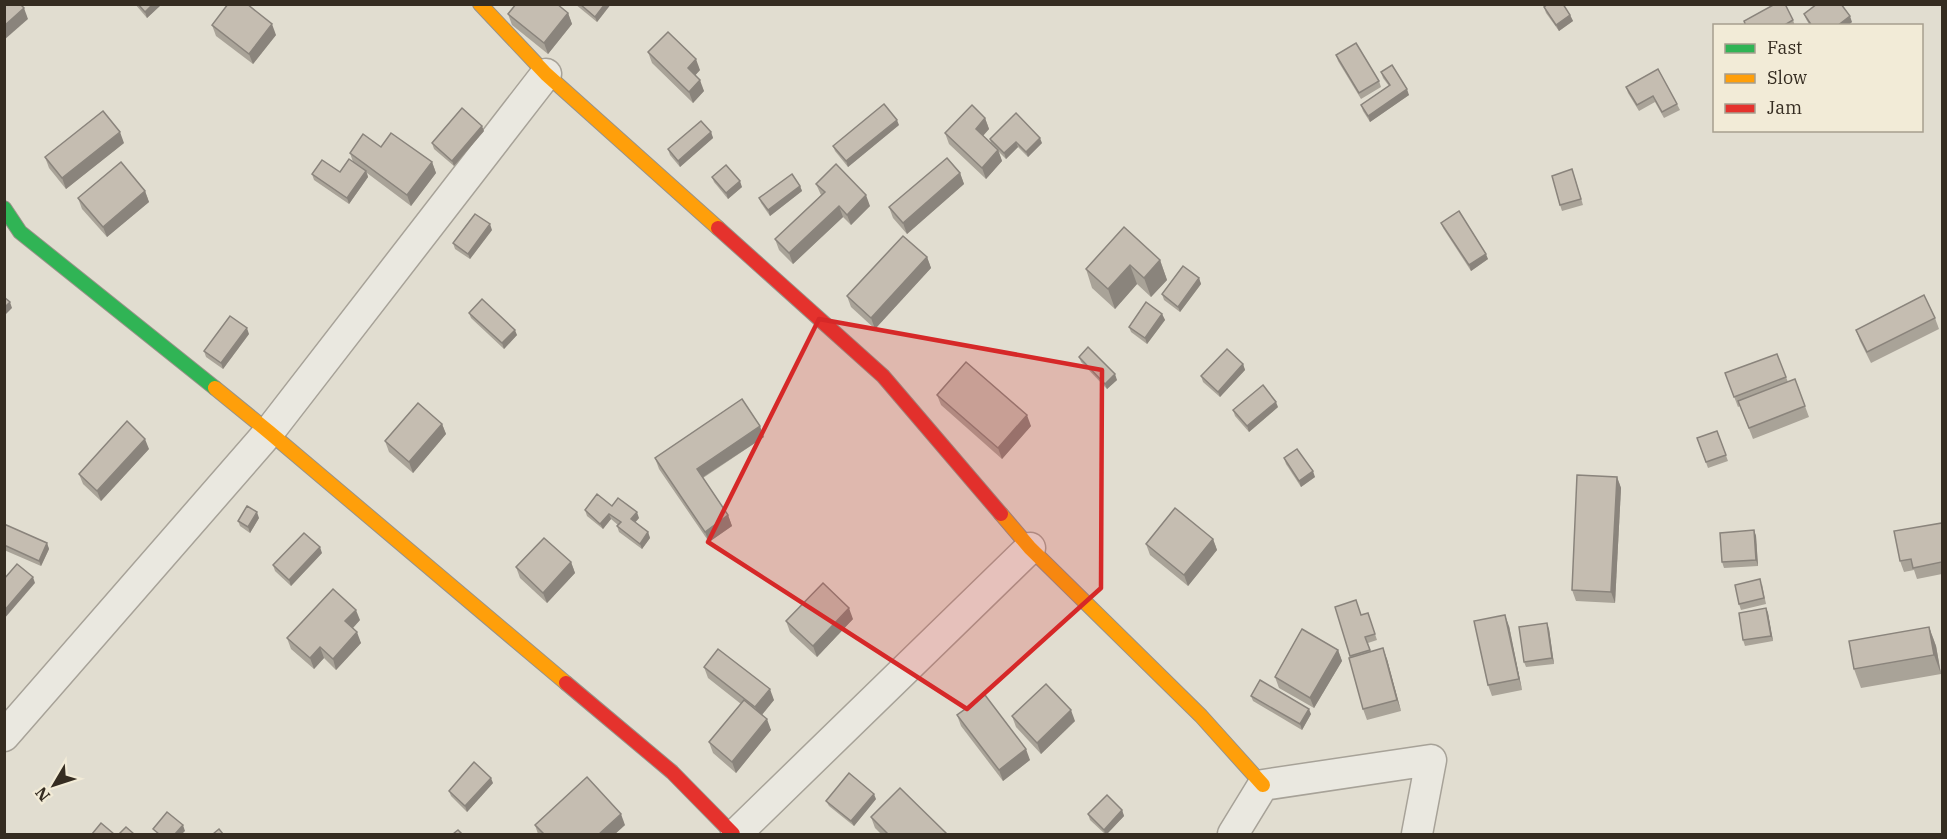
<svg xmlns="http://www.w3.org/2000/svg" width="1947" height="839" viewBox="0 0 1947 839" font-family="'IBM Plex Serif',serif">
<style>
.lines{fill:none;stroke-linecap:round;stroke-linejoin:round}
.street-casing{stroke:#a7a298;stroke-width:33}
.fast-casing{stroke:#979288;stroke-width:16}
.slow-casing{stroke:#979288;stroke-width:16}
.jam-casing{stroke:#979288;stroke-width:16}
.street{stroke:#eae8e0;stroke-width:30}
.fast{stroke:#30b455;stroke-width:14}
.slow{stroke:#ff9f0a;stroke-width:14}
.jam{stroke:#e5322d;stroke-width:14}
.wall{fill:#a9a398}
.shaded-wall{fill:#8a847c}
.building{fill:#c5bdb1;stroke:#8a847c;stroke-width:1.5}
.marked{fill:#d62828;fill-opacity:0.2;stroke:#d62828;stroke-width:4.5;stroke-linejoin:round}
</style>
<rect width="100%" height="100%" fill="#e1ddd0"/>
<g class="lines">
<g class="street-casing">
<g id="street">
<path d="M4 736 269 432 546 74"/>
<path d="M736 834 1030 548"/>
<path d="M1233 834 1263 785 1431 760 1417 834"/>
</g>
</g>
<g class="fast-casing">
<path id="fast" d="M4 208 20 232 215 388"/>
</g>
<g class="slow-casing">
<g id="slow">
<path d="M480 4 546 74 718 228"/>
<path d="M215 388 269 432 566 683"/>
<path d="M1001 514 1030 548 1201 716 1263 785"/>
</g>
</g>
<g class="jam-casing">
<g id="jam">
<path d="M718 228 883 376 1001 514"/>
<path d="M566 683 672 772 733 834"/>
</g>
</g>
<use href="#street" class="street"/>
<use href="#fast" class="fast"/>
<use href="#slow" class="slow"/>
<use href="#jam" class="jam"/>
</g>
<g class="wall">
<path d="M135 4H162L147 18Z"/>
<path d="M575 4H611L597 22Z"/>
<path d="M1544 7 1570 15 1573 21 1559 31 1546 13Z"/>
<path d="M568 13 572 24 548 54 512 25 508 14Z"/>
<path d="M1804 14 1852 22 1847 26H1810L1806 19Z"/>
<path d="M1793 20 1795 26H1745L1744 21Z"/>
<path d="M212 25 276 35 253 64 216 36Z"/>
<path d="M648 52 700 70 695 75 704 91 693 103 652 63Z"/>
<path d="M1336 55 1379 81 1381 87 1361 99 1338 61Z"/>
<path d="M1381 72 1409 95 1370 122 1363 111 1361 105 1389 86 1383 78Z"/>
<path d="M1626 87 1677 104 1680 110 1664 118 1655 102 1639 111 1628 93Z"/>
<path d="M985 118 989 129 983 136 991 144 990 139 1042 143 1028 157 1018 147 1006 159 999 152 1002 161 986 179 949 144 945 133Z"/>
<path d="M899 125 848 167 835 151 833 146Z"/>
<path d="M484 131 454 166 434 149 432 143Z"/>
<path d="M711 132 713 138 680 167 670 155 668 149Z"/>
<path d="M124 143 66 189 49 168 45 157Z"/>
<path d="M381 147 432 162 436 173 411 206 367 173 368 177 349 204 314 180 312 174 340 172 353 162 350 153Z"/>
<path d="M960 173 964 184 907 234 893 218 889 207Z"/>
<path d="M1574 175 1583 205 1562 211 1560 205Z"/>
<path d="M712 177 742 187 728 199 714 182Z"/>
<path d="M816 184 870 206 851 225 843 217 793 264 779 250 775 239 821 195Z"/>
<path d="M800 186 802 191 770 216 761 203 759 198Z"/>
<path d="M145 191 149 202 107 237 82 209 78 198Z"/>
<path d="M1441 223 1488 259 1471 271 1443 228Z"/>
<path d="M492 230 470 259 455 249 453 243Z"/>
<path d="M927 257 931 268 875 329 851 307 847 296Z"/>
<path d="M1160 260 1167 280 1151 297 1137 284 1115 309 1092 288 1086 269Z"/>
<path d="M1199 278 1201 284 1180 312 1164 300 1162 294Z"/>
<path d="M469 313 517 335 504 349 471 318Z"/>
<path d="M1162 314 1165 320 1147 344 1131 332 1129 327Z"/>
<path d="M1935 318 1939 329 1871 363 1860 341 1856 330Z"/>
<path d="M249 334 223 369 206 357 204 351Z"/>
<path d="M1079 357 1117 380 1107 389 1081 362Z"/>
<path d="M1243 364 1245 370 1220 397 1203 382 1201 376Z"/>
<path d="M1725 373 1786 377 1788 382 1795 379 1809 417 1753 439 1740 406 1738 407Z"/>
<path d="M937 395 1031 426 1002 459 941 405Z"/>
<path d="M1278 407 1249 432 1235 416 1233 410Z"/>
<path d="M442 424 446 434 413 473 389 452 385 441Z"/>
<path d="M1717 431 1728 461 1708 468 1697 438Z"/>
<path d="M764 437 703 478 728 515 732 526 709 542 659 469 655 458Z"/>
<path d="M149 449 101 501 83 484 79 474Z"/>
<path d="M1284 458 1315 477 1301 487 1286 464Z"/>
<path d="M1617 477 1621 488 1615 603 1576 601 1572 590Z"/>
<path d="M612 506 639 518 635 522 648 532 650 538 642 549 619 532 617 526 618 525 611 519 603 529 587 516 585 510Z"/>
<path d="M259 518 250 533 240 526 238 521Z"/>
<path d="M1942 523V574L1917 579 1914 570 1904 572 1900 561Z"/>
<path d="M4 524 47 543 49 549 41 566 4 550Z"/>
<path d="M1754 530 1756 536 1758 566 1724 568 1722 562Z"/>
<path d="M1213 539 1217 550 1188 586 1150 555 1146 544Z"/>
<path d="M322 553 291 586 275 571 273 565Z"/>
<path d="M571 562 575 573 547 603 520 578 516 567Z"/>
<path d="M1762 584 1766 604 1741 610 1739 604Z"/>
<path d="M1766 608 1768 613 1773 641 1745 646 1743 640Z"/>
<path d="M1368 613 1377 640 1368 643 1371 652 1387 659 1401 711 1367 720 1363 709 1350 657 1361 615Z"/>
<path d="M853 619 817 657 790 632 786 621Z"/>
<path d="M360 620 353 628 361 643 336 670 324 658 314 669 291 649 287 638Z"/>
<path d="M1509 626 1522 690 1492 696 1488 685Z"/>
<path d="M1929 627 1936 646 1941 674 1861 688 1854 669Z"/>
<path d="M1549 629 1554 664 1526 667 1524 662Z"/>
<path d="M1338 650 1342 661 1314 708 1279 688 1275 677Z"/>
<path d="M704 667 774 700 762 715 771 730 736 773 713 753 709 742 741 704 708 678Z"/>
<path d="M1251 696 1311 714 1302 730 1253 701Z"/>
<path d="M957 715 1030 760 1003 781 961 726Z"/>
<path d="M1012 716 1075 721 1041 754 1016 727Z"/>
<path d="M493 783 467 812 451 796 449 791Z"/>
<path d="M876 799 854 826 829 806 826 801Z"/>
<path d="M1122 810 1124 816 1107 834H1105L1090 820 1088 814Z"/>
<path d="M871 817 947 834H881L875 828Z"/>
<path d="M535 825H625L615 834H538Z"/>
</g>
<g class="shaded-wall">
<path d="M153 4H162L147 18 145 12Z"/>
<path d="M605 4H611L597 22 595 17Z"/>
<path d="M24 8 28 19 4 40V26Z"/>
<path d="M568 13 572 24 548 54 544 43Z"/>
<path d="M1570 15 1573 21 1559 31 1556 25Z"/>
<path d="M1850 16 1852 22 1847 26H1837Z"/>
<path d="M272 24 276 35 253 64 249 54Z"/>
<path d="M696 59 700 70 692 79 688 68Z"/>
<path d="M700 80 704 91 693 103 689 92Z"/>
<path d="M1407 89 1409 95 1370 122 1368 116Z"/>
<path d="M985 118 989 129 980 139 976 129Z"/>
<path d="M897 120 899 125 848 167 846 161Z"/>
<path d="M482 126 484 131 454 166 452 161Z"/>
<path d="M120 132 124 143 66 189 62 178Z"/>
<path d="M711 132 713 138 680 167 678 161Z"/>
<path d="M1040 138 1042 143 1028 157 1026 152Z"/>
<path d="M1016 142 1018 147 1006 159 1004 153Z"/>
<path d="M998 150 1002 161 986 179 982 168Z"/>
<path d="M432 162 436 173 411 206 407 195Z"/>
<path d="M366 171 368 177 349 204 347 198Z"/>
<path d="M960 173 964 184 907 234 903 223Z"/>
<path d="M740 181 742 187 728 199 726 193Z"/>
<path d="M800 186 802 191 770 216 768 210Z"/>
<path d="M145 191 149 202 107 237 103 227Z"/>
<path d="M866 195 870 206 851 225 847 215Z"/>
<path d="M839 206 843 217 793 264 789 253Z"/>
<path d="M490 224 492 230 470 259 468 254Z"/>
<path d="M1486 254 1488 259 1471 271 1469 265Z"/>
<path d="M927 257 931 268 875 329 871 318Z"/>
<path d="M1160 260 1167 280 1151 297 1144 278Z"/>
<path d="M1130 265 1137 284 1115 309 1108 289Z"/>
<path d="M1199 278 1201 284 1180 312 1178 307Z"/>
<path d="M10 302 12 308 4 316V308Z"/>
<path d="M1162 314 1165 320 1147 344 1145 338Z"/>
<path d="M247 328 249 334 223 369 221 363Z"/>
<path d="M515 330 517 335 504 349 502 343Z"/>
<path d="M1243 364 1245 370 1220 397 1218 392Z"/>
<path d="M1115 374 1117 380 1107 389 1105 384Z"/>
<path d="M1276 402 1278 407 1249 432 1247 426Z"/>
<path d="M1027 415 1031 426 1002 459 998 448Z"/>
<path d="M442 424 446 434 413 473 409 462Z"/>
<path d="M760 426 764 437 700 479 697 469Z"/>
<path d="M145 439 149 449 101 501 97 491Z"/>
<path d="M1313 471 1315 477 1301 487 1299 481Z"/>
<path d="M1617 477 1621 488 1615 603 1611 592Z"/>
<path d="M257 512 259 518 250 533 248 527Z"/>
<path d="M637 512 639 518 633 525 631 519Z"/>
<path d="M609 514 611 519 603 529 600 524Z"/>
<path d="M728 515 732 526 709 542 705 532Z"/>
<path d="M1754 530 1756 536 1758 566 1756 560Z"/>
<path d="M648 532 650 538 642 549 640 544Z"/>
<path d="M1213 539 1217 550 1188 586 1184 575Z"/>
<path d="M47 543 49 549 41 566 39 561Z"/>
<path d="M320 547 322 553 291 586 289 580Z"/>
<path d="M571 562 575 573 547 603 543 593Z"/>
<path d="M33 577 35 583 4 619V611Z"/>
<path d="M849 608 853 619 817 657 813 646Z"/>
<path d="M1766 608 1768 613 1773 641 1771 636Z"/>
<path d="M356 610 360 620 349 632 345 621Z"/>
<path d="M1505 615 1509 626 1522 690 1519 679Z"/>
<path d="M1547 623 1549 629 1554 664 1552 658Z"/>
<path d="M1929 627 1936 646 1941 674 1934 655Z"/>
<path d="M357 632 361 643 336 670 333 659Z"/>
<path d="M320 647 324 658 314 669 310 658Z"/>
<path d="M1383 648 1387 659 1401 711 1397 700Z"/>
<path d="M1338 650 1342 661 1314 708 1310 698Z"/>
<path d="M770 689 774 700 759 718 755 707Z"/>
<path d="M1309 709 1311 714 1302 730 1300 724Z"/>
<path d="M1071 710 1075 721 1041 754 1037 743Z"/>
<path d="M767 719 771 730 736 773 732 762Z"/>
<path d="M1026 749 1030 760 1003 781 999 770Z"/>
<path d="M491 778 493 783 467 812 465 806Z"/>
<path d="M874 794 876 799 854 826 851 821Z"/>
<path d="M1122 810 1124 816 1107 834H1105L1104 830Z"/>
<path d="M621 814 625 825 615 834H599Z"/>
<path d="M183 825 185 831 182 834H175Z"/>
</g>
<g class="building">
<path d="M4 4H20L24 8 4 26Z"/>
<path d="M138 4H153L145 12Z"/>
<path d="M228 4H247L272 24 249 54 212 25Z"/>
<path d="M516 4H557L568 13 544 43 508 14Z"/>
<path d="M580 4H605L595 17Z"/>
<path d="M1548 4H1563L1570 15 1556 25 1544 7Z"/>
<path d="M1775 4H1785L1793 20 1783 26H1746L1744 21Z"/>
<path d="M1817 4H1841L1850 16 1837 26H1812L1804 14Z"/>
<path d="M668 32 696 59 688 68 700 80 689 92 648 52Z"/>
<path d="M1356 43 1379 81 1359 93 1336 55Z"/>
<path d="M1392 65 1407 89 1368 116 1361 105 1390 85 1381 72Z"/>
<path d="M1658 69 1677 104 1662 112 1653 96 1637 105 1626 87Z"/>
<path d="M884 104 897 120 846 161 833 146Z"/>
<path d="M972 105 985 118 976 129 998 150 982 168 945 133Z"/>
<path d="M462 108 482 126 452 161 432 143Z"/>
<path d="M103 111 120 132 62 178 45 157Z"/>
<path d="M1016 113 1040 138 1026 152 1016 142 1004 153 990 139Z"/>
<path d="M701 121 711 132 678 161 668 149Z"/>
<path d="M391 133 432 162 407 195 350 153 363 134 381 147Z"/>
<path d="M947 158 960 173 903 223 889 207Z"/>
<path d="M349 159 366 171 347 198 312 174 322 160 340 172Z"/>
<path d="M121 162 145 191 103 227 78 198Z"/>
<path d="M836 164 866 195 847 215 839 206 789 253 775 239 825 192 816 184Z"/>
<path d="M726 165 740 181 726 193 712 177Z"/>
<path d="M1572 169 1581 199 1560 205 1552 176Z"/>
<path d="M792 174 800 186 768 210 759 198Z"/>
<path d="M1459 211 1486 254 1469 265 1441 223Z"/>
<path d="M475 214 490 224 468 254 453 243Z"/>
<path d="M1124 227 1160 260 1144 278 1130 265 1108 289 1086 269Z"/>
<path d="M903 236 927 257 871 318 847 296Z"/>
<path d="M1183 266 1199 278 1178 307 1162 294Z"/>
<path d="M1924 295 1935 318 1867 352 1856 330Z"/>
<path d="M4 297 10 302 4 308Z"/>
<path d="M482 299 515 330 502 343 469 313Z"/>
<path d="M1146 302 1162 314 1145 338 1129 327Z"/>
<path d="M230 316 247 328 221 363 204 351Z"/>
<path d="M1088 347 1115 374 1105 384 1079 357Z"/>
<path d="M1227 349 1243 364 1218 392 1201 376Z"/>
<path d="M1777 354 1786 377 1734 397 1725 373Z"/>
<path d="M966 362 1027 415 998 448 937 395Z"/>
<path d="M1795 379 1805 406 1749 428 1738 401Z"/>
<path d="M1263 385 1276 402 1247 426 1233 410Z"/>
<path d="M742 399 760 426 697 469 728 515 705 532 655 458Z"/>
<path d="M418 403 442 424 409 462 385 441Z"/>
<path d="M127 421 145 439 97 491 79 474Z"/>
<path d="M1717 431 1726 455 1706 462 1697 438Z"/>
<path d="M1297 449 1313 471 1299 481 1284 458Z"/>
<path d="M1577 475 1617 477 1611 592 1572 590Z"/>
<path d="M597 494 612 506 618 498 637 512 631 519 648 532 640 544 617 526 621 522 609 514 600 524 585 510Z"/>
<path d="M247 506 257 512 248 527 238 521Z"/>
<path d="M1175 508 1213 539 1184 575 1146 544Z"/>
<path d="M1942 523V562L1913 568 1911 559 1900 561 1894 531Z"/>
<path d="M4 524 47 543 39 561 4 545Z"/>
<path d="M1754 530 1756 560 1722 562 1720 533Z"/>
<path d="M304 533 320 547 289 580 273 565Z"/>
<path d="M544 538 571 562 543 593 516 567Z"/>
<path d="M17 564 33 577 4 611V579Z"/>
<path d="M1760 579 1764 598 1739 604 1735 585Z"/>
<path d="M823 583 849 608 813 646 786 621Z"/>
<path d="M333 589 356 610 345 621 357 632 333 659 320 647 310 658 287 638Z"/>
<path d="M1356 600 1361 615 1368 613 1375 634 1365 637 1370 650 1350 656 1335 607Z"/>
<path d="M1766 608 1771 636 1743 640 1739 613Z"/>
<path d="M1505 615 1519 679 1488 685 1474 621Z"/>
<path d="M1547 623 1552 658 1524 662 1519 627Z"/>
<path d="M1929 627 1934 655 1854 669 1849 641Z"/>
<path d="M1302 629 1338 650 1310 698 1275 677Z"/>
<path d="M1383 648 1397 700 1363 709 1349 658Z"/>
<path d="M718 649 770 689 755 707 704 667Z"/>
<path d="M1260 680 1309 709 1300 724 1251 696Z"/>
<path d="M1046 684 1071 710 1037 743 1012 716Z"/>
<path d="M985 695 1026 749 999 770 957 715Z"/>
<path d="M744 700 767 719 732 762 709 742Z"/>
<path d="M474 762 491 778 465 806 449 791Z"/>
<path d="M849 773 874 794 851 821 826 801Z"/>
<path d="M587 777 621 814 599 834H544L535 825Z"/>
<path d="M900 788 947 834H888L871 817Z"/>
<path d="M1107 795 1122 810 1104 830 1088 814Z"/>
<path d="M167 812 183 825 175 834H159L153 829Z"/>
<path d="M101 823 114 834H92Z"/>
<path d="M126 827 134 834H119Z"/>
<path d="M219 829 223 834H213Z"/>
<path d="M458 830 462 834H453Z"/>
</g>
<path class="marked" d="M819 319 1102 370 1101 588 967 709 708 542Z"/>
<rect width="1947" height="839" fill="none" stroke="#352c21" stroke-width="12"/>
<rect x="1713" y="24" width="210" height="108" fill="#f2ebd7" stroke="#a69f8e" stroke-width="1.5"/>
<rect x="1725" y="44" width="30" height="9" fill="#30b455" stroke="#a69f8e" stroke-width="1.5"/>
<text x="1767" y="54" font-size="18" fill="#352c21">Fast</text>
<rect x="1725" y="74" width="30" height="9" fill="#ff9f0a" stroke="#a69f8e" stroke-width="1.5"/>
<text x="1767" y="84" font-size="18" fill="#352c21">Slow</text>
<rect x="1725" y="104" width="30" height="9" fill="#e5322d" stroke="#a69f8e" stroke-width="1.5"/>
<text x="1767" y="114" font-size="18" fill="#352c21">Jam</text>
<g transform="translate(54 785) rotate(231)" stroke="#f2ebd7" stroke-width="4.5" paint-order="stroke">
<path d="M0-4.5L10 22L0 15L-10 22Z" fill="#352c21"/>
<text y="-9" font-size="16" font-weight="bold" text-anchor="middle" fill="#352c21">N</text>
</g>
</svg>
